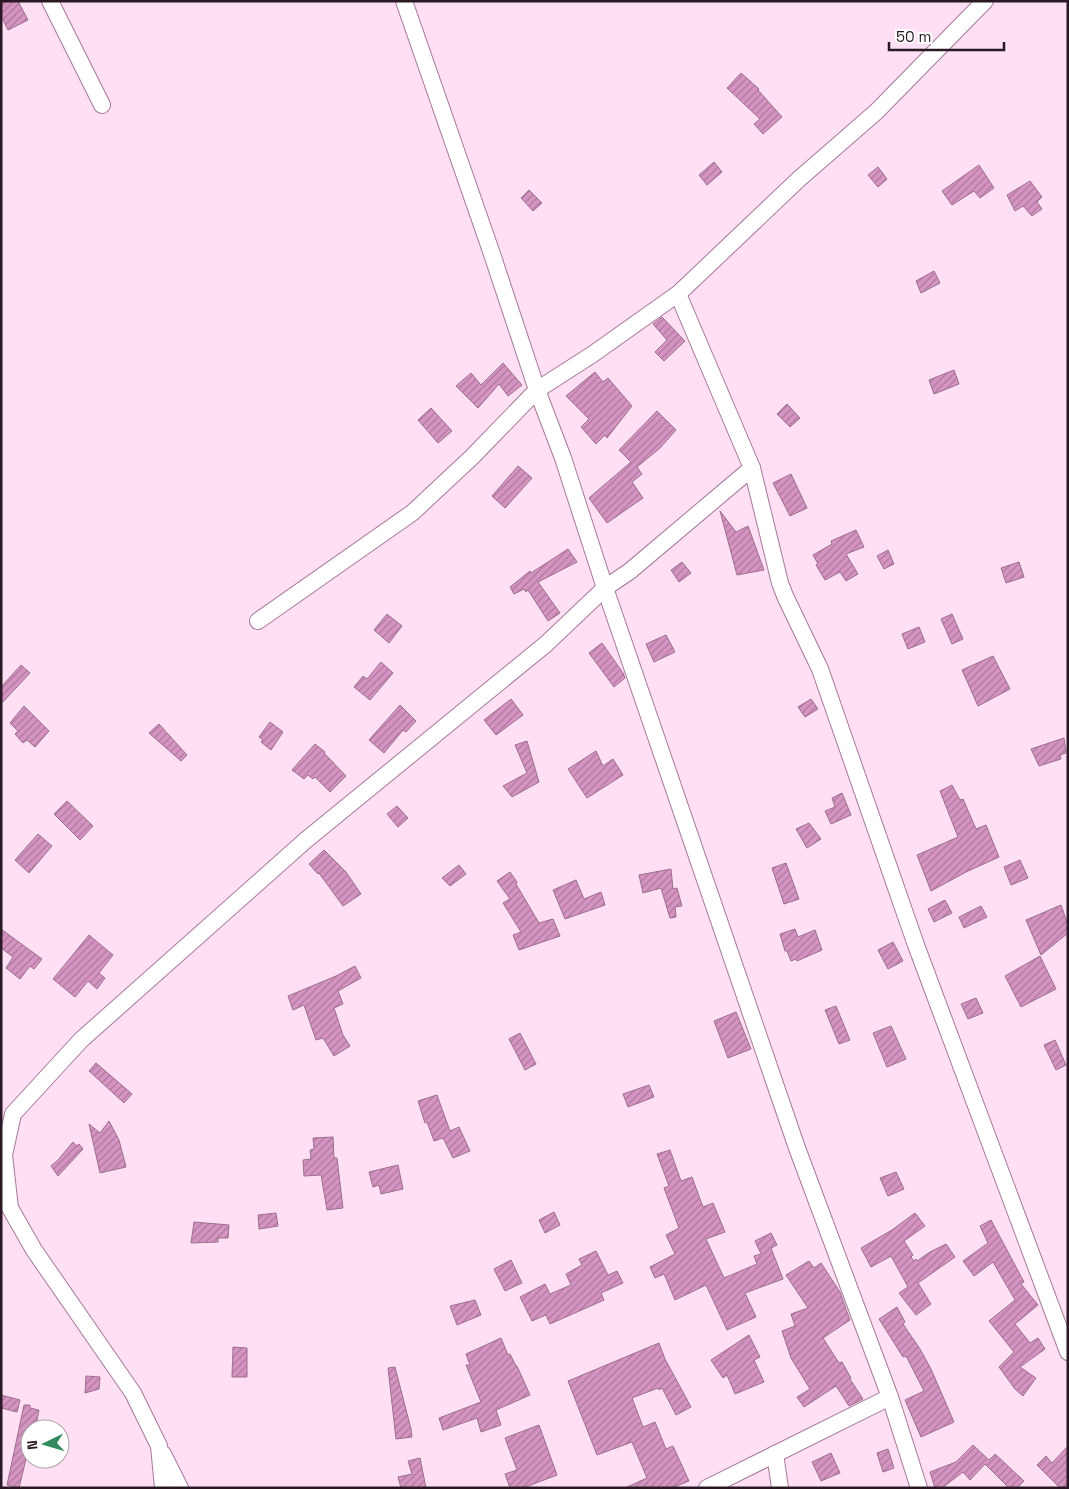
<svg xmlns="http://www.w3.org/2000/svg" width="1069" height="1489" viewBox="0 0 1069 1489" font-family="'Space Grotesk',sans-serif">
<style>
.building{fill:url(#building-hatch);stroke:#9c6f8e}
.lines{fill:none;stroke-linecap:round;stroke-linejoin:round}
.street-casing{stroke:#a67999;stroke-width:18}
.street{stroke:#fff;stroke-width:16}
</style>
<defs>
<pattern id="building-hatch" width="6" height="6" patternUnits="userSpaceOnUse" patternTransform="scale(1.25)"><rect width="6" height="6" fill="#d594c2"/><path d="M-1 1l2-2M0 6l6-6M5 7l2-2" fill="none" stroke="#ad789d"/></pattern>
</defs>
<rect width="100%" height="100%" fill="#fedff3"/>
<g class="building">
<path d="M1 1H18L28 20 8 30 1 16Z"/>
<path d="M741 73 759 89 758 90 782 117 763 134 754 124 760 119 727 88Z"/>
<path d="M714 162 722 172 707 185 699 175Z"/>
<path d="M979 165 994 188 980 198 974 191 952 205 942 191Z"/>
<path d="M878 167 887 179 878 187 868 175Z"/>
<path d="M1030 181 1042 197 1037 202 1042 209 1032 216 1023 206 1015 211 1007 195Z"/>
<path d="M529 190 542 203 533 211 521 198Z"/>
<path d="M934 271 940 283 921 293 916 281Z"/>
<path d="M662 317 685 341 664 361 655 352 667 340 653 324Z"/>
<path d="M503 363 522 385 508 396 499 384 478 408 456 386 471 373 481 385Z"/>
<path d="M954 370 959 384 934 394 929 380Z"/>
<path d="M595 372 603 382 608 378 632 406 607 438 605 435 596 444 581 427 589 419 566 396Z"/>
<path d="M787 404 800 418 790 427 777 414Z"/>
<path d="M431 408 452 431 438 443 418 420Z"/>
<path d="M657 411 676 430 660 448 637 467 642 474 632 482 643 498 607 523 589 498 631 462 619 450Z"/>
<path d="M518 466 532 478 505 508 492 496Z"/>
<path d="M791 474 807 508 790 516 773 483Z"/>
<path d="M720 511 736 532 748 526 764 570 737 575Z"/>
<path d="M856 530 864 547 846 554 858 574 846 581 840 572 825 580 816 565 818 564 813 555 832 544 831 541Z"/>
<path d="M568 549 577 562 538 582 560 613 548 621 528 590 526 592 524 589 514 594 510 587 530 571 531 573Z"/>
<path d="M888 550 894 564 884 569 877 556Z"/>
<path d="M682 562 691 573 679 582 671 570Z"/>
<path d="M1019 562 1024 577 1006 583 1001 568Z"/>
<path d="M387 614 402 626 389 643 374 630Z"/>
<path d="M952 614 963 639 952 644 941 619Z"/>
<path d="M919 627 925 642 908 649 902 634Z"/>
<path d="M666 635 675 652 654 662 646 644Z"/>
<path d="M602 643 623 673 625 678 614 687 589 653Z"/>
<path d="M993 656 1010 689 978 706 962 670Z"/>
<path d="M381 662 393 673 370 700 354 687 363 676 367 679Z"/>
<path d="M21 665 30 673 1 704V687Z"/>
<path d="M511 699 523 715 496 735 484 720Z"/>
<path d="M811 699 818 709 805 717 798 707Z"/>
<path d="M400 705 416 721 406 732 403 730 384 753 369 740Z"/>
<path d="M24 706 49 731 35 747 27 740 23 743 15 734 18 731 10 723Z"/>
<path d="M270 722 283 732 271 750 261 742 263 740 259 737Z"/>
<path d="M159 724 187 755 181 761 149 733Z"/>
<path d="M1064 738 1066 753 1060 755 1061 759 1039 766 1031 749Z"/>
<path d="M527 741 539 782 512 797 503 786 527 773 515 745Z"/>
<path d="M315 744 325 752 324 753 346 776 330 792 315 777 313 779 308 775 304 779 292 770Z"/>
<path d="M596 751 603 766 613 759 623 775 587 798 568 769Z"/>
<path d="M952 785 960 800 963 799 976 829 986 825 999 857 966 872 931 891 917 855 958 837 940 791Z"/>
<path d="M842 793 851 815 831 824 825 811 835 807 832 798Z"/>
<path d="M67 801 93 826 80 840 54 814Z"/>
<path d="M397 806 408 818 398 827 387 814Z"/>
<path d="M809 823 821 839 807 848 796 829Z"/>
<path d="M38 834 52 846 29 873 15 860Z"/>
<path d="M324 850 346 872 361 894 343 906 319 873 318 874 309 864Z"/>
<path d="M1020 860 1028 878 1011 885 1004 867Z"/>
<path d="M786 863 799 899 784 904 772 868Z"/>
<path d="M459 865 466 874 450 886 442 878Z"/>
<path d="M671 869 673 889 677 888 682 906 675 907 676 917 670 918 661 888 643 893 639 875Z"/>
<path d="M510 872 517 882 516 884 539 923 553 919 560 936 519 950 513 935 521 932 503 903 510 899 497 881Z"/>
<path d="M576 880 584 899 601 892 605 905 565 919 553 890Z"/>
<path d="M945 900 952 913 934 922 928 909Z"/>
<path d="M1061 905 1068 925V933L1041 955 1026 920Z"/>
<path d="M981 906 987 917 964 928 959 917Z"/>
<path d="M1 929 42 959 34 969 30 966 20 979 6 968 13 957 1 948Z"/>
<path d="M795 929 798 937 815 930 822 950 797 961 796 959 791 961 787 951H785L780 934Z"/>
<path d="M89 935 113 955 99 973 105 978 97 989 88 981 75 997 53 979Z"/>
<path d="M893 942 903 961 888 969 878 950Z"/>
<path d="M1040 956 1056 989 1021 1007 1005 976Z"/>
<path d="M355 966 361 978 338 991 343 1004 334 1008 343 1035 350 1046 334 1056 323 1038 316 1040 304 1005 293 1010 288 996 336 976Z"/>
<path d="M976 998 983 1013 968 1019 961 1004Z"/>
<path d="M836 1006 850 1040 839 1044 825 1010Z"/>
<path d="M736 1012 751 1049 728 1058 714 1021Z"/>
<path d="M891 1026 906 1059 887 1067 873 1033Z"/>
<path d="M520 1033 536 1064 525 1070 509 1039Z"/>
<path d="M1055 1040 1066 1065 1056 1070 1044 1045Z"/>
<path d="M96 1063 132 1094 124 1103 89 1071Z"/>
<path d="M649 1085 654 1097 628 1107 623 1094Z"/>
<path d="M437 1095 450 1131 459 1127 470 1151 453 1158 443 1138 434 1141 427 1122 425 1123 418 1101Z"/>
<path d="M109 1121 119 1140 126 1167 100 1173 89 1124 100 1133Z"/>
<path d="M333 1137 334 1158H337L343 1208 327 1210 321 1175 304 1176 303 1160 311 1159 310 1150 314 1149 313 1138Z"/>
<path d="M73 1142 77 1146 79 1144 83 1149 58 1176 51 1166 58 1160Z"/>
<path d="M670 1150 681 1181 692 1177 703 1207 713 1203 725 1232 706 1239 724 1278 757 1264 754 1256 761 1254 755 1241 771 1233 777 1245 771 1248 783 1279 745 1293 756 1317 727 1330 706 1285 675 1300 664 1274 655 1278 650 1267 675 1254 666 1235 679 1228 664 1188 669 1186 657 1154Z"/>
<path d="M398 1165 403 1189 381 1194 379 1185 373 1187 369 1172Z"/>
<path d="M896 1172 904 1189 888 1196 880 1178Z"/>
<path d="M554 1212 560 1225 545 1233 539 1220Z"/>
<path d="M276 1213 278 1226 259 1229 258 1215Z"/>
<path d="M915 1213 925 1226 904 1241 913 1255 911 1257 914 1261 916 1259 917 1261 930 1252 946 1244 955 1257 918 1283 931 1304 916 1315 899 1293 908 1287 891 1256 871 1267 861 1248 892 1230Z"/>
<path d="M991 1220 1024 1282 1021 1284 1038 1305 1015 1324 1030 1343 1038 1338 1045 1349 1020 1367 1036 1378 1023 1396 1015 1389 999 1367 1014 1352 989 1321 1015 1300 993 1262 974 1276 963 1261 988 1243 980 1226Z"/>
<path d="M194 1222 229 1225 228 1238H218V1242L191 1243Z"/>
<path d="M596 1251 608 1275 617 1271 623 1283 601 1293 604 1300 550 1324 546 1315 532 1321 520 1297 545 1284 550 1294 571 1285 566 1274 582 1265 579 1259Z"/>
<path d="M511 1260 522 1283 505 1291 494 1269Z"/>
<path d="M809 1261 814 1268 821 1263 840 1292 850 1320 823 1338 839 1363 842 1362 851 1378 850 1379 863 1399 849 1406 836 1386 804 1407 797 1397 810 1389 791 1358 782 1331 795 1326 791 1314 808 1308 786 1275Z"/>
<path d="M475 1300 481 1315 457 1325 450 1306Z"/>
<path d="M897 1307 905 1322 903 1324 920 1349 931 1369 954 1422 921 1437 905 1400 924 1391 906 1356 903 1357 879 1319Z"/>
<path d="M749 1335 760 1357 754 1360 764 1382 735 1394 727 1375 723 1378 711 1360Z"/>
<path d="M501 1338 508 1355 510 1354 516 1366H517L530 1395 496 1410 501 1425 481 1432 477 1418 443 1430 439 1418 481 1402 466 1365H470L466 1354Z"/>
<path d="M659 1343 665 1359 691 1407 676 1415 662 1388 659 1390 658 1388 632 1398 643 1427 655 1422 666 1449 673 1446 689 1481 672 1488H625L647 1478 632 1442 597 1455 568 1381Z"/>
<path d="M233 1347 247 1348V1377H232Z"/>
<path d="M395 1367 411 1429 412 1437 396 1439 388 1368Z"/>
<path d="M86 1376 100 1377 99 1389 85 1393Z"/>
<path d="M1 1395 20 1400 17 1412 1 1408Z"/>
<path d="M24 1405H30V1408L39 1410 35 1429H30V1460L26 1459 19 1488 7 1485Z"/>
<path d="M539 1425 557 1475 523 1488H510L505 1474 517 1470 505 1438Z"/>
<path d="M973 1445 989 1460 995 1454 1024 1481 1017 1488H1009L985 1464 970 1480 963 1472 942 1488H935L930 1472 956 1462Z"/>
<path d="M1068 1446V1488H1060L1037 1465 1046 1456 1052 1463Z"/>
<path d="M888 1449 894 1468 883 1472 877 1453Z"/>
<path d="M831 1453 840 1473 821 1481 812 1462Z"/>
<path d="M420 1458 426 1488H401L398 1477 412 1474 408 1461Z"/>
</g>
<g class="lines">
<g class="street-casing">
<g id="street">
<path d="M50 1 102 105"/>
<path d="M404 1 492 254 537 390 563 458 605 588 797 1148 890 1397 919 1488"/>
<path d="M678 294 752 468 780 583 785 596 820 669 916 945 1068 1352"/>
<path d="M258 621 412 513 472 457 537 390 593 354 679 293 799 179 876 112 985 1"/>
<path d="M163 1454 180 1488"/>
<path d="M775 1454 780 1488"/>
<path d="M163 1488 159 1446 133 1393 34 1250 10 1208 4 1155 13 1114 81 1040 306 840 546 644 605 588 630 571 752 468"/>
<path d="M707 1488 890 1397"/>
</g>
</g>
<use href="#street" class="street"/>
</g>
<rect width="1069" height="1489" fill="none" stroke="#2a1925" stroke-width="5"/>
<g transform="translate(45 1444) rotate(265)"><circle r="24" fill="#ffffff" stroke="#aaa3a8"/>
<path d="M0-4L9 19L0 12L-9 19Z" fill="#338a5e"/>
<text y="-8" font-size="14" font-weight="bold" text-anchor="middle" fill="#2a1925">N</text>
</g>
<path d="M889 42v8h115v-8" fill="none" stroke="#2a1925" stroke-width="2.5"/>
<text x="896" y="42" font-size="15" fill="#2a1925" stroke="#ffffff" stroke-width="4" paint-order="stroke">50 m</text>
</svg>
